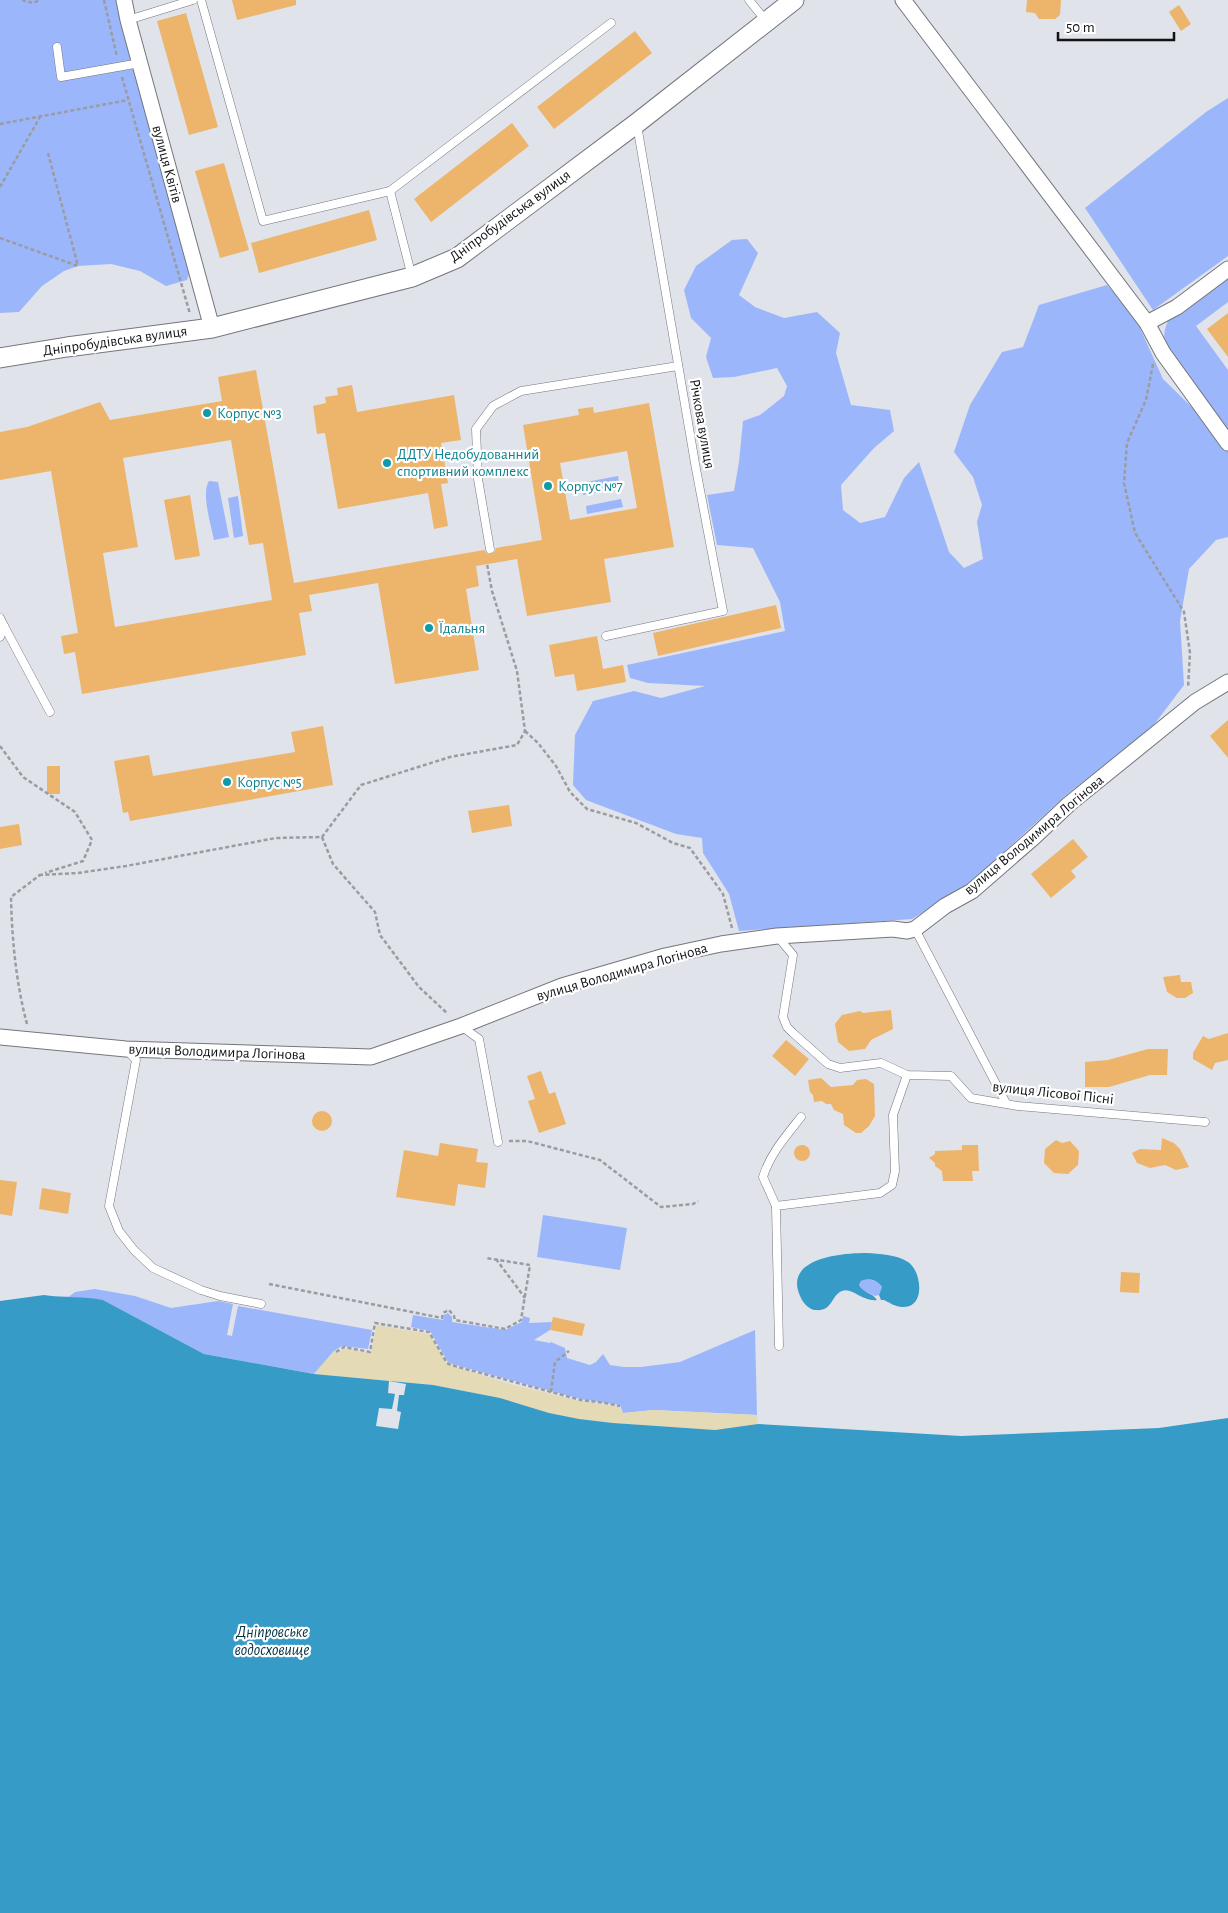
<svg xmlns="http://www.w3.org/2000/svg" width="1228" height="1913" viewBox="0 0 1228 1913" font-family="'Alegreya Sans',sans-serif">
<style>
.green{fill:#9bb6fa}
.sand{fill:#e4dab5}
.water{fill:#379bc7}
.pier{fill:#e0e3ea}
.building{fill:#edb46b;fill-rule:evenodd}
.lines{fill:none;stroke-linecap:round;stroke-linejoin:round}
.service-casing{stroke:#74767d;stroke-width:9}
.minor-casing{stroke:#74767d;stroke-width:17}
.tertiary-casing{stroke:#74767d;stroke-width:21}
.path{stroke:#9a9ca2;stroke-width:2.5;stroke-dasharray:4 2.5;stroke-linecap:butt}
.service{stroke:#fff;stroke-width:8}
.minor{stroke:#fff;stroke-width:15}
.tertiary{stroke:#fff;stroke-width:19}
.culture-dot{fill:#0f9aa8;stroke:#fff;stroke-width:2}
.labels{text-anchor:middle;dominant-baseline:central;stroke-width:4.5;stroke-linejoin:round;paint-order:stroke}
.street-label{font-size:15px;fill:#121315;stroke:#fff}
.culture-label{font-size:15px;fill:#0d838f;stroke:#fff;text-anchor:start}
.water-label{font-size:16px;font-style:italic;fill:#033043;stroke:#fff}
</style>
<rect width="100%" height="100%" fill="#e0e3ea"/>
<g class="green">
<path d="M0 0H116L189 274 187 280 166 286 140 271 111 264 78 266 64 271 42 286 19 312 0 313Z"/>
<path d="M1228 98V256L1153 310 1085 208 1206 112Z"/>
<path d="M747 239 758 253 739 295 755 307 784 318 817 312 840 333 836 353 851 405 890 410 894 431 874 448 841 485 843 510 860 523 885 517 904 478 919 462 949 552 964 568 983 559 977 522 982 505 973 477 954 452 970 405 1002 352 1023 347 1039 305 1107 285 1135 317 1163 379 1205 420 1228 451V537L1216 540 1189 569 1180 621 1184 685 1153 726 1065 796 969 884 912 919 739 931 729 894 703 853 702 838 676 834 586 800 573 785 575 735 593 701 634 691 661 698 705 686 648 683 630 678 627 665 785 631 780 602 753 548 717 545 707 495 734 491 739 462 743 421 760 415 784 396 787 386 777 368 734 377 713 378 706 357 711 338 691 318 684 290 696 266 732 240Z"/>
<path d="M1228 273V302L1196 326 1228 370V436L1166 351C1164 338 1162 329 1171 317Z"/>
<path d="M618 476 620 488 583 495 581 483Z"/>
<path d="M209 481 218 482 229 537 214 540C211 525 201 493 209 481Z"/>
<path d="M238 496 243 536 234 538 228 498Z"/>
<path d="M621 499 623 507 587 514 586 506Z"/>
<path d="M543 1215 627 1228 620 1270 537 1257Z"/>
<path d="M864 1279C872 1279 877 1281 882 1287L879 1295 875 1296 862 1290 859 1285 861 1281Z"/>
<path d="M95 1289 135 1296 171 1308 218 1301 233 1304 227 1335 232 1336 238 1306 372 1330 368 1349 342 1346 334 1351 314 1374 204 1354 103 1300 67 1298 75 1292Z"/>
<path d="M448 1313 452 1317V1322L505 1330 522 1322 523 1316 530 1318 529 1323 552 1322 550 1330 534 1340 550 1343 551 1342 565 1348 567 1358 590 1365 596 1362 603 1354 610 1365 624 1367H641L680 1362 755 1330 757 1415 654 1410 623 1413 620 1405 581 1399 452 1364 448 1362 430 1331 411 1327 413 1315 443 1320 444 1315Z"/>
</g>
<path class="sand" d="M377 1325 429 1334 447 1364 510 1384 580 1401 619 1407 623 1413 654 1410 757 1415 758 1424 715 1430 613 1423 579 1419 549 1413 500 1398 433 1385 314 1374 334 1351 337 1353 344 1349 371 1353Z"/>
<g class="water">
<path d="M866 1253C880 1254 895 1254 908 1262 922 1271 926 1309 902 1307 896 1307 890 1303 884 1300H881L879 1295 882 1287C877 1280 869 1277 861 1281L859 1285C863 1293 873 1293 877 1300 862 1302 852 1287 842 1291 831 1295 833 1312 815 1310 810 1310 803 1303 801 1298 781 1258 842 1253 866 1253Z"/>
<path d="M44 1295C64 1298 83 1296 103 1300L204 1354 314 1374 433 1385 500 1398 549 1413 579 1419 613 1423 715 1430 758 1424 961 1436 1159 1428 1228 1418V1913H0V1301Z"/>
</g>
<path class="pier" d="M389 1381 406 1384 404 1395H399L397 1411 401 1412 398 1429 376 1426 379 1408 392 1409 395 1394 388 1393Z"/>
<g class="building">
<path d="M232 0H296V5L237 20Z"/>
<path d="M1027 0H1061L1060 15 1055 19H1039L1035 13 1026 12Z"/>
<path d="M1179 5 1191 24 1181 31 1169 12Z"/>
<path d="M186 13 218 127 189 135 157 21Z"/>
<path d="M635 31 652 53 554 129 537 107Z"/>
<path d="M512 123 529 146 431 222 414 199Z"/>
<path d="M224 163 249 250 220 258 195 171Z"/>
<path d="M369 210 377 240 259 273 251 243Z"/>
<path d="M1228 313V357L1207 329Z"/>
<path d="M256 370 294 583 484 550 488 554H491L495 551 496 548 542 540 523 425 579 415 578 409 593 407 594 413 649 403 674 547 604 559 611 602 527 616 517 559 476 566 479 586 466 589 479 670 395 684 378 583 309 595 312 611 299 613 306 655 82 694 75 652 64 654 61 636 78 633 51 471 0 480V432L27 427 100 402 110 420 222 401 218 377ZM231 440 249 545 263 543 272 600 115 627 103 553 138 547 123 458ZM627 451 637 508 570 520 560 463Z"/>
<path d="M352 385 357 412 454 395 461 440 441 443 448 483 441 484 448 526 434 529 428 493 338 509 325 433 317 434 313 406 326 403 325 397 338 395 337 388Z"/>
<path d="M190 495 200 556 175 560 164 500Z"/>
<path d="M776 605 781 628 658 656 653 633Z"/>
<path d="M597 636 603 669 623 665 626 682 577 691 574 674 555 677 549 645Z"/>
<path d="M1228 720V758L1210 736Z"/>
<path d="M323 726 333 785 130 821 128 812 123 813 114 761 149 755 153 776 295 752 291 732Z"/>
<rect x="47" y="766" width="13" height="28"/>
<path d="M509 805 512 826 472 833 468 811Z"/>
<path d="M19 824 22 845 0 849V827Z"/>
<path d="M1073 839 1088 857 1071 871 1076 877 1051 898 1031 874Z"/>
<path d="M1180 975 1181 982H1191L1193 993 1185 998H1177L1167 992 1163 977Z"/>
<path d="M891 1010 893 1029 871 1040 865 1049 849 1051 838 1042 835 1024 842 1015 860 1011 863 1013Z"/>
<path d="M1228 1033V1060L1215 1063 1212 1070 1193 1059V1053L1203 1036 1209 1039Z"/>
<path d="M786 1040 809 1059 795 1076 772 1056Z"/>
<path d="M1148 1049H1168L1167 1075H1150L1109 1087H1085V1062L1108 1060Z"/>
<path d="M541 1071 549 1094 555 1092 566 1124 539 1133 528 1101 535 1099 527 1076Z"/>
<path d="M821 1078 831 1087 853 1085 857 1080 866 1079 874 1084 875 1116 869 1126 861 1133H856L844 1125 843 1114 834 1110 831 1104H826L822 1101 814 1102 813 1095 810 1092 808 1080Z"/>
<circle cx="322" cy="1121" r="10"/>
<path d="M1162 1138 1174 1143 1180 1149 1189 1167 1176 1170 1165 1165 1150 1168 1137 1163 1132 1153 1140 1149 1161 1150Z"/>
<path d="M1056 1140 1062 1143 1070 1141 1079 1151 1078 1165 1068 1174 1054 1173 1044 1163 1045 1149Z"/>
<path d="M440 1143 478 1149 476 1162 488 1163 485 1188 458 1184 455 1206 396 1197 404 1150 438 1156Z"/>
<circle cx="802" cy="1153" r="8"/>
<path d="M962 1145H978L979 1171H972L973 1181H943L942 1171 935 1166V1163L929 1158 935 1154V1151L962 1150Z"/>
<path d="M0 1180 17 1182 12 1216 0 1214Z"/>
<path d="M42 1188 71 1193 68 1214 39 1209Z"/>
<path d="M1121 1272 1140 1273 1139 1293 1120 1292Z"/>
<path d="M553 1317 585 1324 582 1336 550 1330Z"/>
</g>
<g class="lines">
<g class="service-casing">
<g id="service">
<path d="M201 0 263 221 390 191"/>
<path d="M749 0 766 21"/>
<path d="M128 20 193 0"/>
<path d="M57 47 61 77 140 63"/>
<path d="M412 277 390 191 611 23"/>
<path d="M490 549 478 479 476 429 493 406 521 391 678 366"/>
<path d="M0 618 4 626 0 637"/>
<path d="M4 626 50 712"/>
<path d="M606 636 723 611 696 469 637 125"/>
<path d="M915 929 1006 1103"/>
<path d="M777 936 793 955 783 1017 787 1027 793 1033 828 1064 840 1068 881 1063 907 1075 951 1076 971 1098 1018 1106 1205 1122"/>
<path d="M461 1026 479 1039 498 1142"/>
<path d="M127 1050 136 1060 109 1206 119 1231 134 1250 153 1268 201 1290 220 1296 261 1304"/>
<path d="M776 1206 763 1177C770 1154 786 1136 801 1117"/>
<path d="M779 1346 776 1206 880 1193 892 1185 895 1171 893 1115 907 1075"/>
</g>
</g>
<g class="minor-casing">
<g id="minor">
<path d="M124 0 128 20 212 328"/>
<path d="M903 0 1147 323 1163 353 1228 443"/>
<path d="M1147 323 1177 307 1228 269"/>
<path d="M0 1037 126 1049 371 1057 461 1026 562 986 665 956 721 944 777 936 893 929 907 931 915 929 945 906 972 891 1034 837 1069 804 1195 702 1228 682"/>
</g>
</g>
<g class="tertiary-casing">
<path id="tertiary" d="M0 358 67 347 212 328 412 277 457 258 637 123 794 0"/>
</g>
<g class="path">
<path d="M22 0 33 3 40 0"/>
<path d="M104 0 117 57"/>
<path d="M122 77 190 314"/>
<path d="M0 124 128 100"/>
<path d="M48 153 78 266"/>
<path d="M0 187 40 117"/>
<path d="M0 238 78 266"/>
<path d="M1153 364 1146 400 1127 443 1124 483 1135 533 1184 612 1190 653 1188 688"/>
<path d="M525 731 538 743 556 766 570 792 587 809 636 823 673 843 690 848 723 894 732 928"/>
<path d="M0 746 23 777 75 812 92 840 83 861 45 873"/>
<path d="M322 837 333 864 375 912 380 935 419 987 448 1014"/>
<path d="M39 875 78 873 126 866 276 838 322 837 361 785 450 757 517 745 525 731 517 671 492 591 487 564"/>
<path d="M27 1024C16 983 12 940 11 897L40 875"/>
<path d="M509 1141H527L600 1160 661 1207 693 1204 698 1201"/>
<path d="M496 1259 525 1298"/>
<path d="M269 1284 442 1318 443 1313 449 1310 454 1316 455 1320 505 1329 521 1320 530 1265 486 1258"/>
<path d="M336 1352 344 1347 370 1352 375 1323 429 1332 447 1363 451 1365 581 1400 605 1403 620 1406"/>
<path d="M551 1392 555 1362 569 1351"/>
</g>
<use href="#service" class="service"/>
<use href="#minor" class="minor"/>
<use href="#tertiary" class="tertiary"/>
</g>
<g class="culture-dot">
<circle cx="207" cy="413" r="5"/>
<circle cx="387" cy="463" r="5"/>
<circle cx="548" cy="486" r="5"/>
<circle cx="429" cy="628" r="5"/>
<circle cx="227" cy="782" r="5"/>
</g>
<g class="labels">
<g class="street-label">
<text transform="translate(167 164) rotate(75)">вулиця Квітів</text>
<text transform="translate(510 216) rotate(-36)">Дніпробудівська вулиця</text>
<text transform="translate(115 341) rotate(-8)">Дніпробудівська вулиця</text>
<text transform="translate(702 424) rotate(80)">Річкова вулиця</text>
<text transform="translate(1034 835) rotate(-40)">вулиця Володимира Логінова</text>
<text transform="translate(622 972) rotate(-16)">вулиця Володимира Логінова</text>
<text transform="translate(217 1052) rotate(2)">вулиця Володимира Логінова</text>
<text transform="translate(1053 1093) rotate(6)">вулиця Лісової Пісні</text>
</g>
<g class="culture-label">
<text x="217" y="413">Корпус №3</text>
<text x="397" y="454">ДДТУ Недобудованний<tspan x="397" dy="17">спортивний комплекс</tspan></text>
<text x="558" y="486">Корпус №7</text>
<text x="439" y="628">Їдальня</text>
<text x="237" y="782">Корпус №5</text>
</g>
<g class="water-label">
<text x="272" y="1632">Дніпровське<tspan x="272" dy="18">водосховище</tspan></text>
</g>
</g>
<path d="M1058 32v8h116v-8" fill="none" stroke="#121315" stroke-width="2.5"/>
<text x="1066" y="32" font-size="15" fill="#121315" stroke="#ffffff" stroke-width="4" paint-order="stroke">50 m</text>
</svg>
